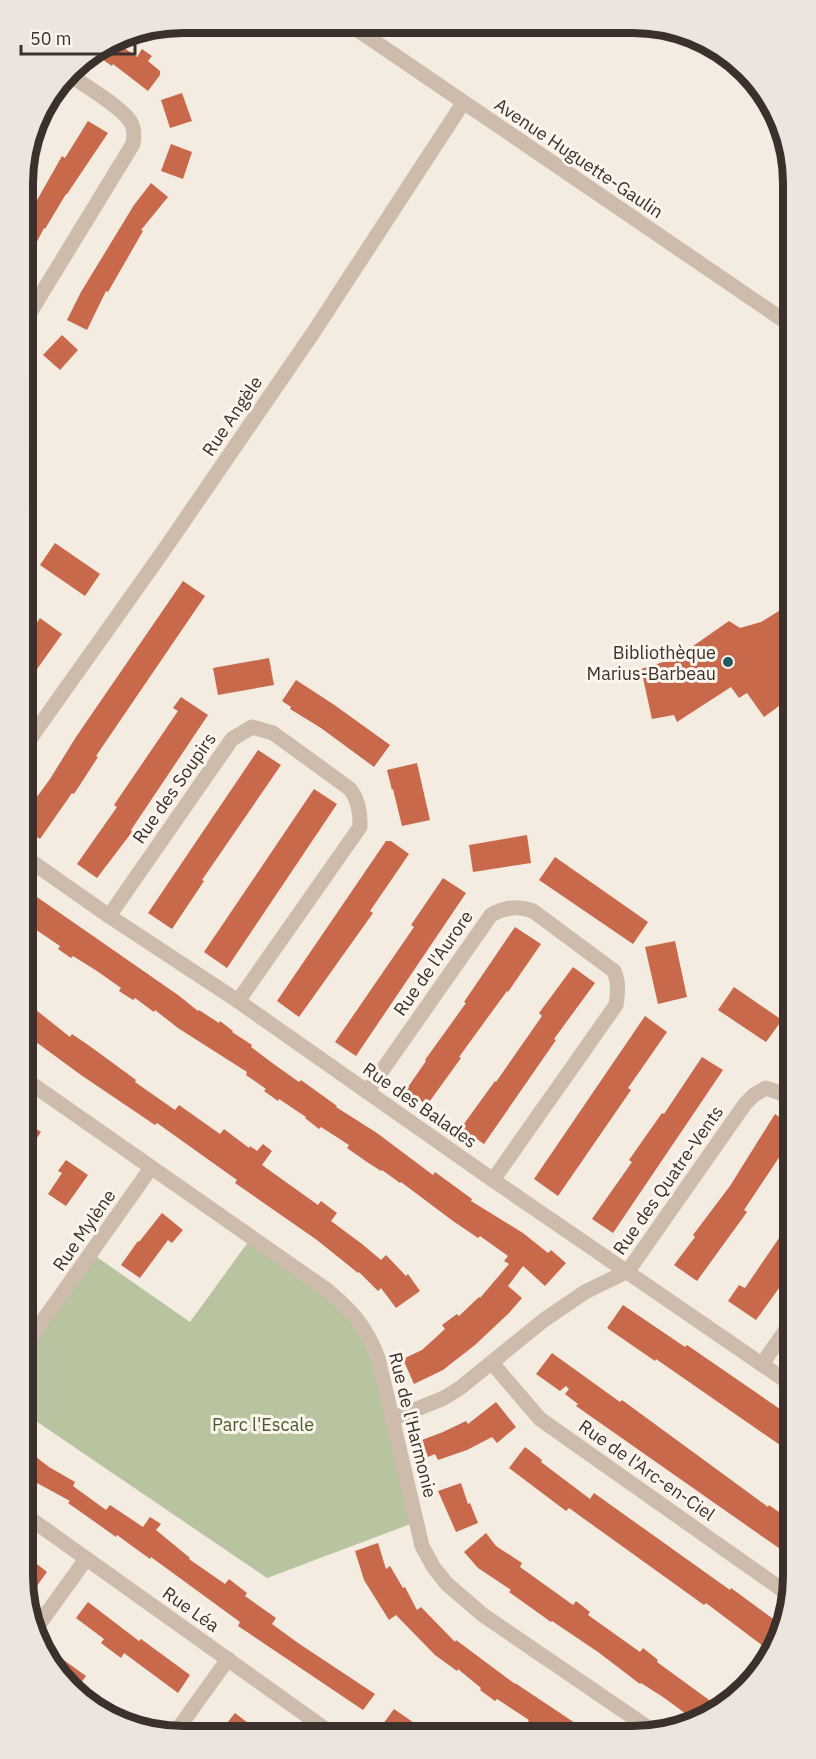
<svg xmlns="http://www.w3.org/2000/svg" width="816" height="1759" viewBox="0 0 816 1759" font-family="'IBM Plex Sans',sans-serif">
<style>
.green{fill:#b8c4a0}
.building{fill:#c8694b}
.lines{fill:none;stroke-linecap:round;stroke-linejoin:round}
.minor{stroke:#cdbbac;stroke-width:15}
.poi-dot{fill:#1f5a5e;stroke:#fbf5ee;stroke-width:2}
.labels{text-anchor:middle;dominant-baseline:central;stroke-width:6;stroke-linejoin:round;paint-order:stroke}
.street-label{font-size:18px;fill:#3b302b;stroke:#fbf5ee}
.poi-label{font-size:18px;fill:#3b302b;stroke:#fbf5ee;text-anchor:end}
.park-label{font-size:18px;fill:#4a5a2e;stroke:#fbf5ee}
.rim{fill:none;stroke:#3b302b;stroke-width:8}
</style>
<rect width="100%" height="100%" fill="#f4ebe1"/>
<path class="green" d="M251 1238 361 1323 416 1522 267 1578 27 1415V1343L91 1253 190 1322Z"/>
<g class="building">
<path d="M113 40 137 57 142 49 152 56 148 61 160 71V75L148 91 113 64 112 66 93 53Z"/>
<path d="M182 93 192 121 170 128 161 100Z"/>
<path d="M88 121 108 133 67 194H66L45 229 44 228 23 269V225L62 156 65 158Z"/>
<path d="M171 144 192 152 183 179 161 171Z"/>
<path d="M151 183 168 197 141 230 143 231 108 292 106 291 87 330 67 320 81 292 134 205Z"/>
<path d="M62 335 78 350 60 370 43 355Z"/>
<path d="M55 543 100 574 85 596 40 565Z"/>
<path d="M183 581 205 596 96 756 98 757 74 794 72 793 40 839 25 829V813L50 779 76 737Z"/>
<path d="M790 604V698L764 717 747 693 739 698 731 687 677 722 674 715 652 719 641 669 676 658 729 621 740 628 761 622Z"/>
<path d="M40 618 62 634 25 686V641Z"/>
<path d="M269 658 274 685 218 695 213 668Z"/>
<path d="M296 680 333 704 390 745 374 767 321 728 290 709 291 707 282 701Z"/>
<path d="M181 697 208 715 131 830 132 832 97 878 77 864 117 807 114 805 178 711 173 708Z"/>
<path d="M258 750 281 765 202 880 204 881 172 929 148 913Z"/>
<path d="M417 763 430 820 402 826 393 789 392 790 387 770Z"/>
<path d="M314 789 337 804 227 968 204 952Z"/>
<path d="M527 835 531 863 473 872 469 845Z"/>
<path d="M386 841H391L409 854 370 911 373 913 299 1017 277 1001Z"/>
<path d="M555 857 648 922 633 944 539 880Z"/>
<path d="M443 878 466 893 356 1056 335 1042 414 927 411 925Z"/>
<path d="M34 895 178 995 198 1011 199 1010 219 1023 220 1021 233 1031 232 1032 252 1045 251 1047 275 1065 299 1082 301 1080 337 1106 336 1107 377 1133 433 1175 435 1172 472 1199 471 1201 523 1233 548 1253 551 1250 566 1263 545 1286 523 1266 508 1286 522 1298 509 1313 475 1345 443 1370 414 1384 403 1359 422 1350 445 1329 442 1325 457 1314 459 1316 479 1297 480 1298 509 1264 504 1261 508 1256 480 1236 478 1238 453 1221 401 1182 400 1183 382 1170 381 1171 367 1162 347 1148 349 1145 321 1127 319 1129 305 1118 306 1117 279 1099 278 1101 264 1091 266 1089 246 1075 247 1072 178 1028 155 1010 154 1012 135 998 133 1000 119 991 121 988 97 971 73 956 71 958 58 949 60 946 26 923V907Z"/>
<path d="M515 927 541 944 508 992 507 991 459 1057 461 1058 427 1105 406 1090 426 1061 425 1060 466 1003 464 1002Z"/>
<path d="M675 941 687 997 658 1004 645 947Z"/>
<path d="M573 967 595 983 554 1039 556 1040 484 1144 461 1128 495 1081 496 1082 542 1016 539 1013Z"/>
<path d="M734 987 782 1020 766 1042 718 1010Z"/>
<path d="M26 1002 70 1037 72 1034 91 1047 136 1080 135 1082 175 1110 179 1105 220 1134 224 1129 249 1148 250 1146 257 1151 263 1144 272 1151 262 1165 318 1205 321 1201 337 1213 331 1221 362 1244 381 1260 386 1255 406 1276 408 1274 420 1291 396 1308 381 1288 378 1291 359 1272 358 1273 317 1240 235 1183 237 1180 157 1123 155 1125 81 1075 36 1042 26 1033Z"/>
<path d="M645 1016 667 1032 628 1088 631 1090 558 1196 534 1179Z"/>
<path d="M702 1057 723 1070 613 1233 592 1219 632 1162 629 1160 662 1113 664 1114Z"/>
<path d="M775 1114 791 1125 792 1138 744 1210 747 1212 697 1281 674 1265 695 1237 693 1235 730 1186Z"/>
<path d="M26 1122 41 1132 26 1154Z"/>
<path d="M66 1160 88 1175 66 1206 48 1194 62 1173 58 1171Z"/>
<path d="M162 1213 183 1230 172 1243 168 1240 140 1278 121 1265 138 1241 139 1242Z"/>
<path d="M792 1219V1270L756 1320 728 1301 739 1285 745 1288Z"/>
<path d="M623 1305 685 1347 687 1345 793 1418V1454L656 1359 655 1361 607 1328Z"/>
<path d="M552 1353 620 1402 622 1400 768 1507 769 1505 793 1522V1558L576 1406 578 1404 565 1394 569 1389 566 1386 560 1391 536 1374Z"/>
<path d="M496 1402 516 1427 497 1443 492 1437 467 1450 438 1460 435 1454 428 1457 422 1440 443 1432 466 1421 468 1424Z"/>
<path d="M525 1447 542 1460 541 1462 590 1499 594 1493 730 1590 731 1588 784 1627 781 1637 771 1652 706 1603 704 1605 569 1508 566 1511 509 1468Z"/>
<path d="M27 1450 49 1467 75 1482 73 1486 106 1510 110 1505 143 1527 150 1517 161 1524 156 1530 190 1558 189 1559 225 1584 229 1579 247 1593 245 1596 276 1618 272 1624 298 1643 375 1694 363 1710 238 1626 240 1622 151 1557 150 1559 117 1535 116 1537 95 1522 68 1503 70 1501 37 1483 28 1475Z"/>
<path d="M461 1483 468 1504 470 1503 478 1523 456 1532 438 1491Z"/>
<path d="M486 1533 496 1546 522 1563 520 1567 573 1605 576 1601 590 1612 588 1615 640 1652 643 1648 658 1660 657 1662 716 1705 693 1719 663 1697 641 1683 640 1684 598 1652 552 1621 551 1622 509 1592 511 1590 478 1568 464 1552Z"/>
<path d="M378 1543 386 1569 390 1566 403 1588 405 1587 417 1610 421 1607 455 1642 456 1640 515 1684V1683L587 1731 533 1732 525 1726 529 1720 497 1699 495 1701 480 1690 481 1688 458 1669 457 1671 435 1655 396 1615 389 1620 364 1580 355 1551Z"/>
<path d="M28 1557 47 1572 28 1598Z"/>
<path d="M88 1602 139 1641 141 1639 190 1675 178 1693 124 1653 121 1658 101 1643 104 1639 76 1618Z"/>
<path d="M47 1648 86 1676 77 1688 67 1680Z"/>
<path d="M394 1709 427 1732H394L383 1724Z"/>
<path d="M235 1713 261 1733H219Z"/>
</g>
<g class="lines">
<g class="minor">
<path d="M349 24 789 324"/>
<path d="M23 324 133 144C134 136 135 129 130 121 120 106 84 85 68 74"/>
<path d="M25 746 162 553 313 333 463 103"/>
<path d="M25 857 109 916 238 1001 493 1180 792 1385"/>
<path d="M109 916 232 739 252 727 273 733 350 789C359 801 360 813 360 827L238 1001"/>
<path d="M26 1080 327 1290C353 1312 366 1326 378 1358L422 1546 434 1568 447 1584 483 1615 653 1731"/>
<path d="M367 1092 491 915C505 907 518 905 533 911L614 971C619 983 618 992 616 1005L493 1180"/>
<path d="M27 1343 151 1168"/>
<path d="M492 1363 540 1419 791 1596"/>
<path d="M762 1364 792 1321"/>
<path d="M392 1419 444 1398 460 1388 544 1320 585 1292 628 1271 745 1104 754 1095 766 1088 780 1093 791 1101"/>
<path d="M28 1517 331 1733"/>
<path d="M35 1630 86 1559"/>
<path d="M175 1733 228 1659"/>
</g>
</g>
<circle class="poi-dot" cx="728" cy="662" r="6"/>
<g class="labels">
<g class="street-label">
<text transform="translate(579 158) rotate(34)">Avenue Huguette-Gaulin</text>
<text transform="translate(232 416) rotate(-56)">Rue Angèle</text>
<text transform="translate(174 788) rotate(-55)">Rue des Soupirs</text>
<text transform="translate(433 963) rotate(-55)">Rue de l'Aurore</text>
<text transform="translate(420 1105) rotate(35)">Rue des Balades</text>
<text transform="translate(668 1180) rotate(-55)">Rue des Quatre-Vents</text>
<text transform="translate(84 1230) rotate(-55)">Rue Mylène</text>
<text transform="translate(413 1425) rotate(76)">Rue de l'Harmonie</text>
<text transform="translate(647 1470) rotate(35)">Rue de l'Arc-en-Ciel</text>
<text transform="translate(191 1609) rotate(35)">Rue Léa</text>
</g>
<g class="poi-label">
<text x="716" y="652">Bibliothèque<tspan x="716" dy="21">Marius-Barbeau</tspan></text>
</g>
<g class="park-label">
<text x="263" y="1424">Parc l'Escale</text>
</g>
</g>
<path d="M0 0H816V1759H0ZM183 33H633A150 150 0 0 1 783 183V1576A150 150 0 0 1 633 1726H183A150 150 0 0 1 33 1576V183A150 150 0 0 1 183 33Z" fill="#ece5de" fill-rule="evenodd"/>
<path class="rim" d="M183 33H633A150 150 0 0 1 783 183V1576A150 150 0 0 1 633 1726H183A150 150 0 0 1 33 1576V183A150 150 0 0 1 183 33Z"/>
<path d="M21 45v9h114v-9" fill="none" stroke="#3b302b" stroke-width="3"/>
<text x="30" y="45" font-size="18" fill="#3b302b" stroke="#fbf5ee" stroke-width="4.5" paint-order="stroke">50 m</text>
</svg>
